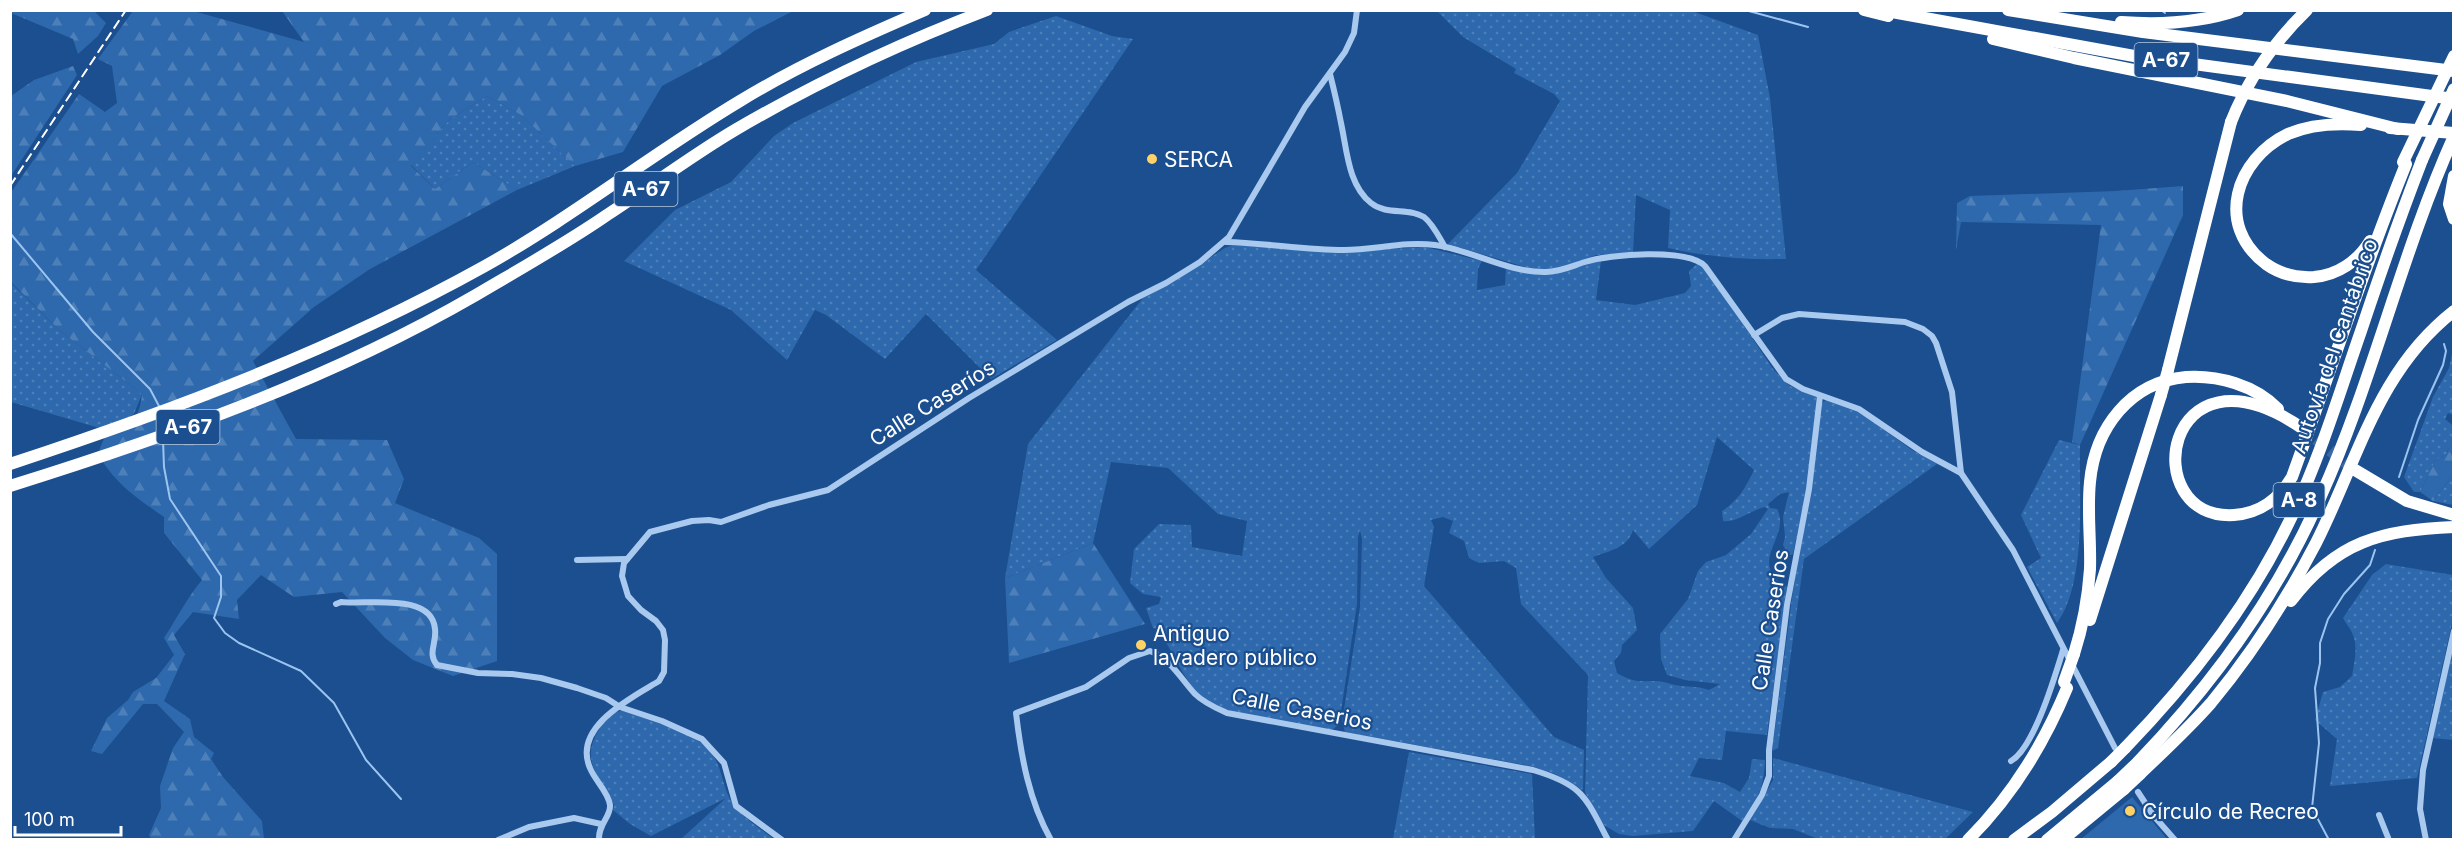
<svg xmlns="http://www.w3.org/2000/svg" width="2464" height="850" viewBox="0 0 2464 850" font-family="Inter,sans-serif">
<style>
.grass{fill:url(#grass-dots);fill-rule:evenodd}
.forest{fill:url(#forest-firs)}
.garden{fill:#2e69ad}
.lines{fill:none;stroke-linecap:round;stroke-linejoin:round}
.stream{stroke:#9cc4f0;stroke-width:2}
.highway-tunnel{stroke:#3d69a0;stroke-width:12;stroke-dasharray:12 6;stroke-linecap:butt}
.street{stroke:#a9c9ee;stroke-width:6}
.highway{stroke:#fff;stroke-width:12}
.rail{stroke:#fff;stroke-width:2;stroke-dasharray:10 4.5;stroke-linecap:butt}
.highway-bridge{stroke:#fff;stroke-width:12}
.poi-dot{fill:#ffd166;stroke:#1b4f8f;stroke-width:2}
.labels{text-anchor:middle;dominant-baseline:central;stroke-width:4.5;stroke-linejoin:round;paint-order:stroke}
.shield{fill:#1b4f8f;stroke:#bbcadd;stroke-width:1.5}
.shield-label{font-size:20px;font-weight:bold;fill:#fff}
.poi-label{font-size:21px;fill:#fff;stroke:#1b4f8f;text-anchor:start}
.street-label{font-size:21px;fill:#fff;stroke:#1b4f8f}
</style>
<defs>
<pattern id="grass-dots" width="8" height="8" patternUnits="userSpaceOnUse" patternTransform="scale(1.5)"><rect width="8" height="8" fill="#2e69ad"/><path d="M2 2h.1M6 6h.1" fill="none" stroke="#4d80b9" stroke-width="1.8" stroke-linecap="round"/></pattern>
<pattern id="forest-firs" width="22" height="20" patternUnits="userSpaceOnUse" patternTransform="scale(1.5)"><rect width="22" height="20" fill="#2e69ad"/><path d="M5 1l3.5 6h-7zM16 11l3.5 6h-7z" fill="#4d80b9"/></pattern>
</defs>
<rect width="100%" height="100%" fill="#1b4f8f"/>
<g class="grass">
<path d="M1437 11H1692L1758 35 1770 98 1786 259C1746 260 1707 257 1668 248L1670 210 1636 195 1633 253 1596 255 1560 268 1547 270 1532 269 1448 244 1517 173 1560 101 1554 94 1514 73 1516 69 1463 37Z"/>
<path d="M1056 16 1112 36 1133 39 976 270 1057 340 991 379 926 314 885 359 826 315 815 310 787 360 731 310 624 261 675 210 731 182 774 136 793 123 916 62 994 44 1009 32Z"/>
<path d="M487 96 521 115 575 166 517 190 473 162 435 189 411 165 449 120Z"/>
<path d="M1233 245 1341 252 1425 247 1482 261 1478 269 1477 290 1505 285 1506 268C1553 282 1558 271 1601 261L1596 300 1635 305 1685 293 1691 286 1689 271 1698 263 1706 269 1773 369 1790 386 1817 397 1807 488 1793 554 1789 555 1783 545 1785 537 1783 517 1789 492 1780 494 1768 504 1770 508 1777 509C1792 537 1745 562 1787 587L1767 735 1726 731 1722 760 1699 758 1690 776 1724 783 1740 792 1749 778 1752 759 1765 760C1764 788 1758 799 1742 821L1714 801 1693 831 1633 836 1619 834 1602 824 1585 792 1588 675 1521 604 1516 568 1504 561 1479 563 1469 558 1464 541 1449 533 1453 521 1443 517 1431 520 1434 527 1424 586 1554 737 1584 750 1583 790 1555 774 1531 766 1345 732 1342 722 1360 607 1362 539 1360 530 1358 537 1357 604 1340 718 1337 726 1332 730C1297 723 1228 718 1202 697 1185 682 1171 649 1159 630L1153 628 1146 608 1159 604 1161 597 1143 594 1130 583 1134 549 1159 524 1191 525 1192 547 1242 556 1247 521 1218 514 1168 468 1111 462 1093 543 1005 578 1028 444 1143 298 1172 283 1225 248ZM1717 437 1754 470C1746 487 1738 501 1722 511L1723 521C1737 523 1751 510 1765 507L1768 509 1751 534 1726 555 1706 562 1698 571 1688 599 1660 634 1661 659 1667 675 1685 680 1720 684 1709 690C1697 686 1692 687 1681 686 1673 685 1665 682 1658 681 1639 681 1634 683 1617 673L1614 661 1621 653 1622 645 1637 630 1633 608 1606 578 1593 557C1609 551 1628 548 1633 530L1649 549 1697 505Z"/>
<path d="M10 282 59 330 142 394 134 414 106 430 11 402Z"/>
<path d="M2453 349V415L2448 413 2445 419 2453 426V443L2448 449 2447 454 2435 461 2420 492H2414L2404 477 2433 397 2449 368Z"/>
<path d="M1827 399 1854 408 1912 450 1937 464 1804 559 1778 748 1772 751 1792 598 1821 404Z"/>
<path d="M2059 440 2080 445C2079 496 2087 582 2057 623L2027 567 2041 558 2021 515Z"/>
<path d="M2453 475V505L2433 501Z"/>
<path d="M2386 564 2453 575V619L2417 778 2330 786 2337 739 2315 720 2323 692 2340 687 2352 676C2354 663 2358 648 2353 635 2351 629 2346 624 2343 618L2372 575Z"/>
<path d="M2453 647V740L2433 738Z"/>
<path d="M625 710C649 719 687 728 705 746 723 763 720 780 730 799 740 816 759 828 774 839H681L726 798 651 836 630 824 613 810 614 805C599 775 579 761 600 728 606 718 614 711 625 710Z"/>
<path d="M1409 752 1532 774 1535 839H1393Z"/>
<path d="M1773 758 1973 812 1944 840 1818 839 1793 829 1770 828 1750 820 1773 780Z"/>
</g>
<g class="forest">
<path d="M10 11H94L106 23 98 36 78 54 73 39 11 13Z"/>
<path d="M133 11H193L304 42 282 11H793L754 31 720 55 662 86 623 152 575 166 521 115 487 96 449 120 411 166 435 189 473 162 517 190 370 269 314 307 253 361 296 439 387 440 404 479 395 503 479 538 497 554V661L453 676 413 660 385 638 342 592 294 597 261 575 237 600 239 619 193 612 174 635 185 654 164 701 190 719 194 737 214 753 211 759 223 777 262 821 264 839H151L149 835 161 808 160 786 173 748 184 732 157 704H143L102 754 91 751 107 718 128 700 133 692 156 678 174 655 164 638C177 618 187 598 202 580L164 533V517C137 498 115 484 98 454 100 449 102 441 106 436 122 416 138 432 142 394L59 330 11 282 10 194 79 94 105 112 117 103 112 66 98 59Z"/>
<path d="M73 66 77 75 11 176V96L34 80Z"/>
<path d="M2183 186V215L2080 445 2072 442 2101 225 1961 222 1956 250 1957 203 1970 196 2116 191Z"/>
<path d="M2453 443V475L2433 501 2420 492 2435 461 2447 454 2448 449Z"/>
<path d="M1093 543 1145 624 1009 663 1005 578Z"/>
</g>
<path class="garden" d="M2132 797 2167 839H2081Z"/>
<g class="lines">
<g class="stream">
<path d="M1745 10 1808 27"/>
<path d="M2161 10 2165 13"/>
<path d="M10 233 93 332 150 389 160 408"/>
<path d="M162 416 163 432"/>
<path d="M163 440 164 467 170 499 221 576V597L214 618 225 633 239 643 301 671 334 703 366 760 401 799"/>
<path d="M2399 477 2418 420 2443 365 2446 351 2444 344"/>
<path d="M2329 840 2312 808 2319 743 2315 688 2320 663V643L2328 619 2344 594 2370 565 2375 550"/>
</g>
<path class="highway-tunnel" d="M2302 428 2355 470"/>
<g class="street">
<path d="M1330 74C1334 90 1338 107 1341 123 1347 150 1348 185 1371 203 1387 216 1408 207 1424 217 1433 224 1439 237 1445 247"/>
<path d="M1226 242C1266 243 1305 250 1344 250 1375 250 1404 241 1435 245 1472 250 1508 273 1546 272 1560 272 1572 266 1585 262 1610 254 1687 248 1705 266L1786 379 1803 389 1859 409 1922 452 1961 473"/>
<path d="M1754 335 1782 318 1799 314 1905 322 1923 329 1932 336 1936 343 1952 392 1961 473 2013 550 2115 748"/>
<path d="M577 560 627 559"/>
<path d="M336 604 341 602C367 605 432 592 435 629 437 643 427 653 437 665L478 673 512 674 541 678 577 688 606 698 620 707 662 721 702 739 724 763 736 806 782 840"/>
<path d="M2011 761C2034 748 2055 676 2063 650"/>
<path d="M2138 792 2153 815 2175 840"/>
<path d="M2379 815 2389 840"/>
<path d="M498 840 529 827 574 818 601 824"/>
<path d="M599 840C598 824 611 817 610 805 608 791 595 781 590 768 572 727 631 698 659 681L664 672 665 640 663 630 656 621 641 610 628 596 622 576 624 563 650 532 692 521 709 520 721 522 769 505 828 490 969 398 1128 302 1166 283 1200 262 1229 237 1305 107 1345 52 1354 33 1357 10"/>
<path d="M1051 840C1029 801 1021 756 1016 713L1086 687 1129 658 1150 651C1170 658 1181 679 1195 694 1204 703 1216 708 1227 713L1533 770C1583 785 1585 796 1608 840"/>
<path d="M1734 840 1762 795 1769 776V750L1787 605 1809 489 1820 396"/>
<path d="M2426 840 2420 809 2423 770 2454 631"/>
</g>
<g class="highway">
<path d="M1864 10 1888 16"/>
<path d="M1881 10 2134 56 2454 99"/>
<path d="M2008 10 2143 32 2454 71"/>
<path d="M2121 22C2161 25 2200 23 2238 10"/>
<path d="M1993 39 2074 58 2287 101 2398 129"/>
<path d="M2361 125C2337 123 2311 124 2288 134 2236 159 2214 225 2266 264 2280 274 2297 278 2314 277 2338 275 2358 261 2370 241"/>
<path d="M2390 128 2454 133"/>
<path d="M2454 176 2449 204 2454 219"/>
<path d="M2168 370 2231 122"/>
<path d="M2302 428C2162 333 2136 521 2234 515 2260 513 2278 500 2292 477 2330 373 2364 267 2406 164"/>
<path d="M10 464C174 410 334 350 485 266 574 216 653 153 740 101 799 65 862 37 925 10"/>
<path d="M2355 470 2407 501 2454 515"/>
<path d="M10 486C170 436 331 379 476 295 520 269 565 244 607 215 650 187 691 156 735 130 817 82 898 44 987 10"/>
<path d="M2291 601C2336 541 2382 530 2454 527"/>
<path d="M2090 620 2161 395"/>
<path d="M2074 654C2083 626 2088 598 2090 569 2091 540 2087 511 2090 482 2095 428 2130 382 2186 377 2218 375 2255 385 2278 409"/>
<path d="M2125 748C2191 680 2250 604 2291 518 2320 458 2339 394 2361 331 2380 274 2400 217 2422 160"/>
<path d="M2138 762C2213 684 2276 598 2320 498 2373 381 2401 254 2454 136"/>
<path d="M2140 774C2164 751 2189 728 2211 703 2251 655 2287 599 2316 543 2358 460 2377 371 2454 311"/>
<path d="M1968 840C2012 796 2043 746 2067 688"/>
<path d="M2014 840 2052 812 2111 762"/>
<path d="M2047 840 2118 781"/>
<path d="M2062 840 2124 789"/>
</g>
<path class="rail" d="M10 186 126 10"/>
<g class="highway-bridge">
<path d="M2231 122C2248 79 2273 43 2307 10"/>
<path d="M2422 160 2454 89"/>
<path d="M2403 162 2454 56"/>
<path d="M2161 395 2168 370"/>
<path d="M2064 682 2074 654"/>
<path d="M2111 762 2125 748"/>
<path d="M2118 781 2138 762"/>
<path d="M2124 789 2140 774"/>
</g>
</g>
<g class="poi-dot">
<circle cx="1152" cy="159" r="6"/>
<circle cx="1141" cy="645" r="6"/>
<circle cx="2130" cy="811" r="6"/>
</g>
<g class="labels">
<g class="shield">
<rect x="2134.5" y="43" width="63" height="34" rx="4.5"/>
<rect x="614.5" y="172" width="63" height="34" rx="4.5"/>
<rect x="156.5" y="410" width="63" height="34" rx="4.5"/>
<rect x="2273.5" y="483" width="51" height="34" rx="4.5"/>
</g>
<g class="shield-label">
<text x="2166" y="60">A-67</text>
<text x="646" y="189">A-67</text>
<text x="188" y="427">A-67</text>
<text x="2299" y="500">A-8</text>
</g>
<g class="poi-label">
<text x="1164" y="159">SERCA</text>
<text x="1153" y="633">Antiguo<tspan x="1153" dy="24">lavadero público</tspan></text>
<text x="2142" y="811">Círculo de Recreo</text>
</g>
<g class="street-label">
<text transform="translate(2334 346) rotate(-71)">Autovía del Cantábrico</text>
<text transform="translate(932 403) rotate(-32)">Calle Caseríos</text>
<text transform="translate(1770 620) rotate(-81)">Calle Caserios</text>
<text transform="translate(1302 709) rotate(11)">Calle Caserios</text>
</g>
</g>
<rect width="2464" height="850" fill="none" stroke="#ffffff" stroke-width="24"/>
<path d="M15 826v9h106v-9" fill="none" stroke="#ffffff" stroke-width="3"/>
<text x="24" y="826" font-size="18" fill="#ffffff" stroke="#1b4f8f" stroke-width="4.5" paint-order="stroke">100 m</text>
</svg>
